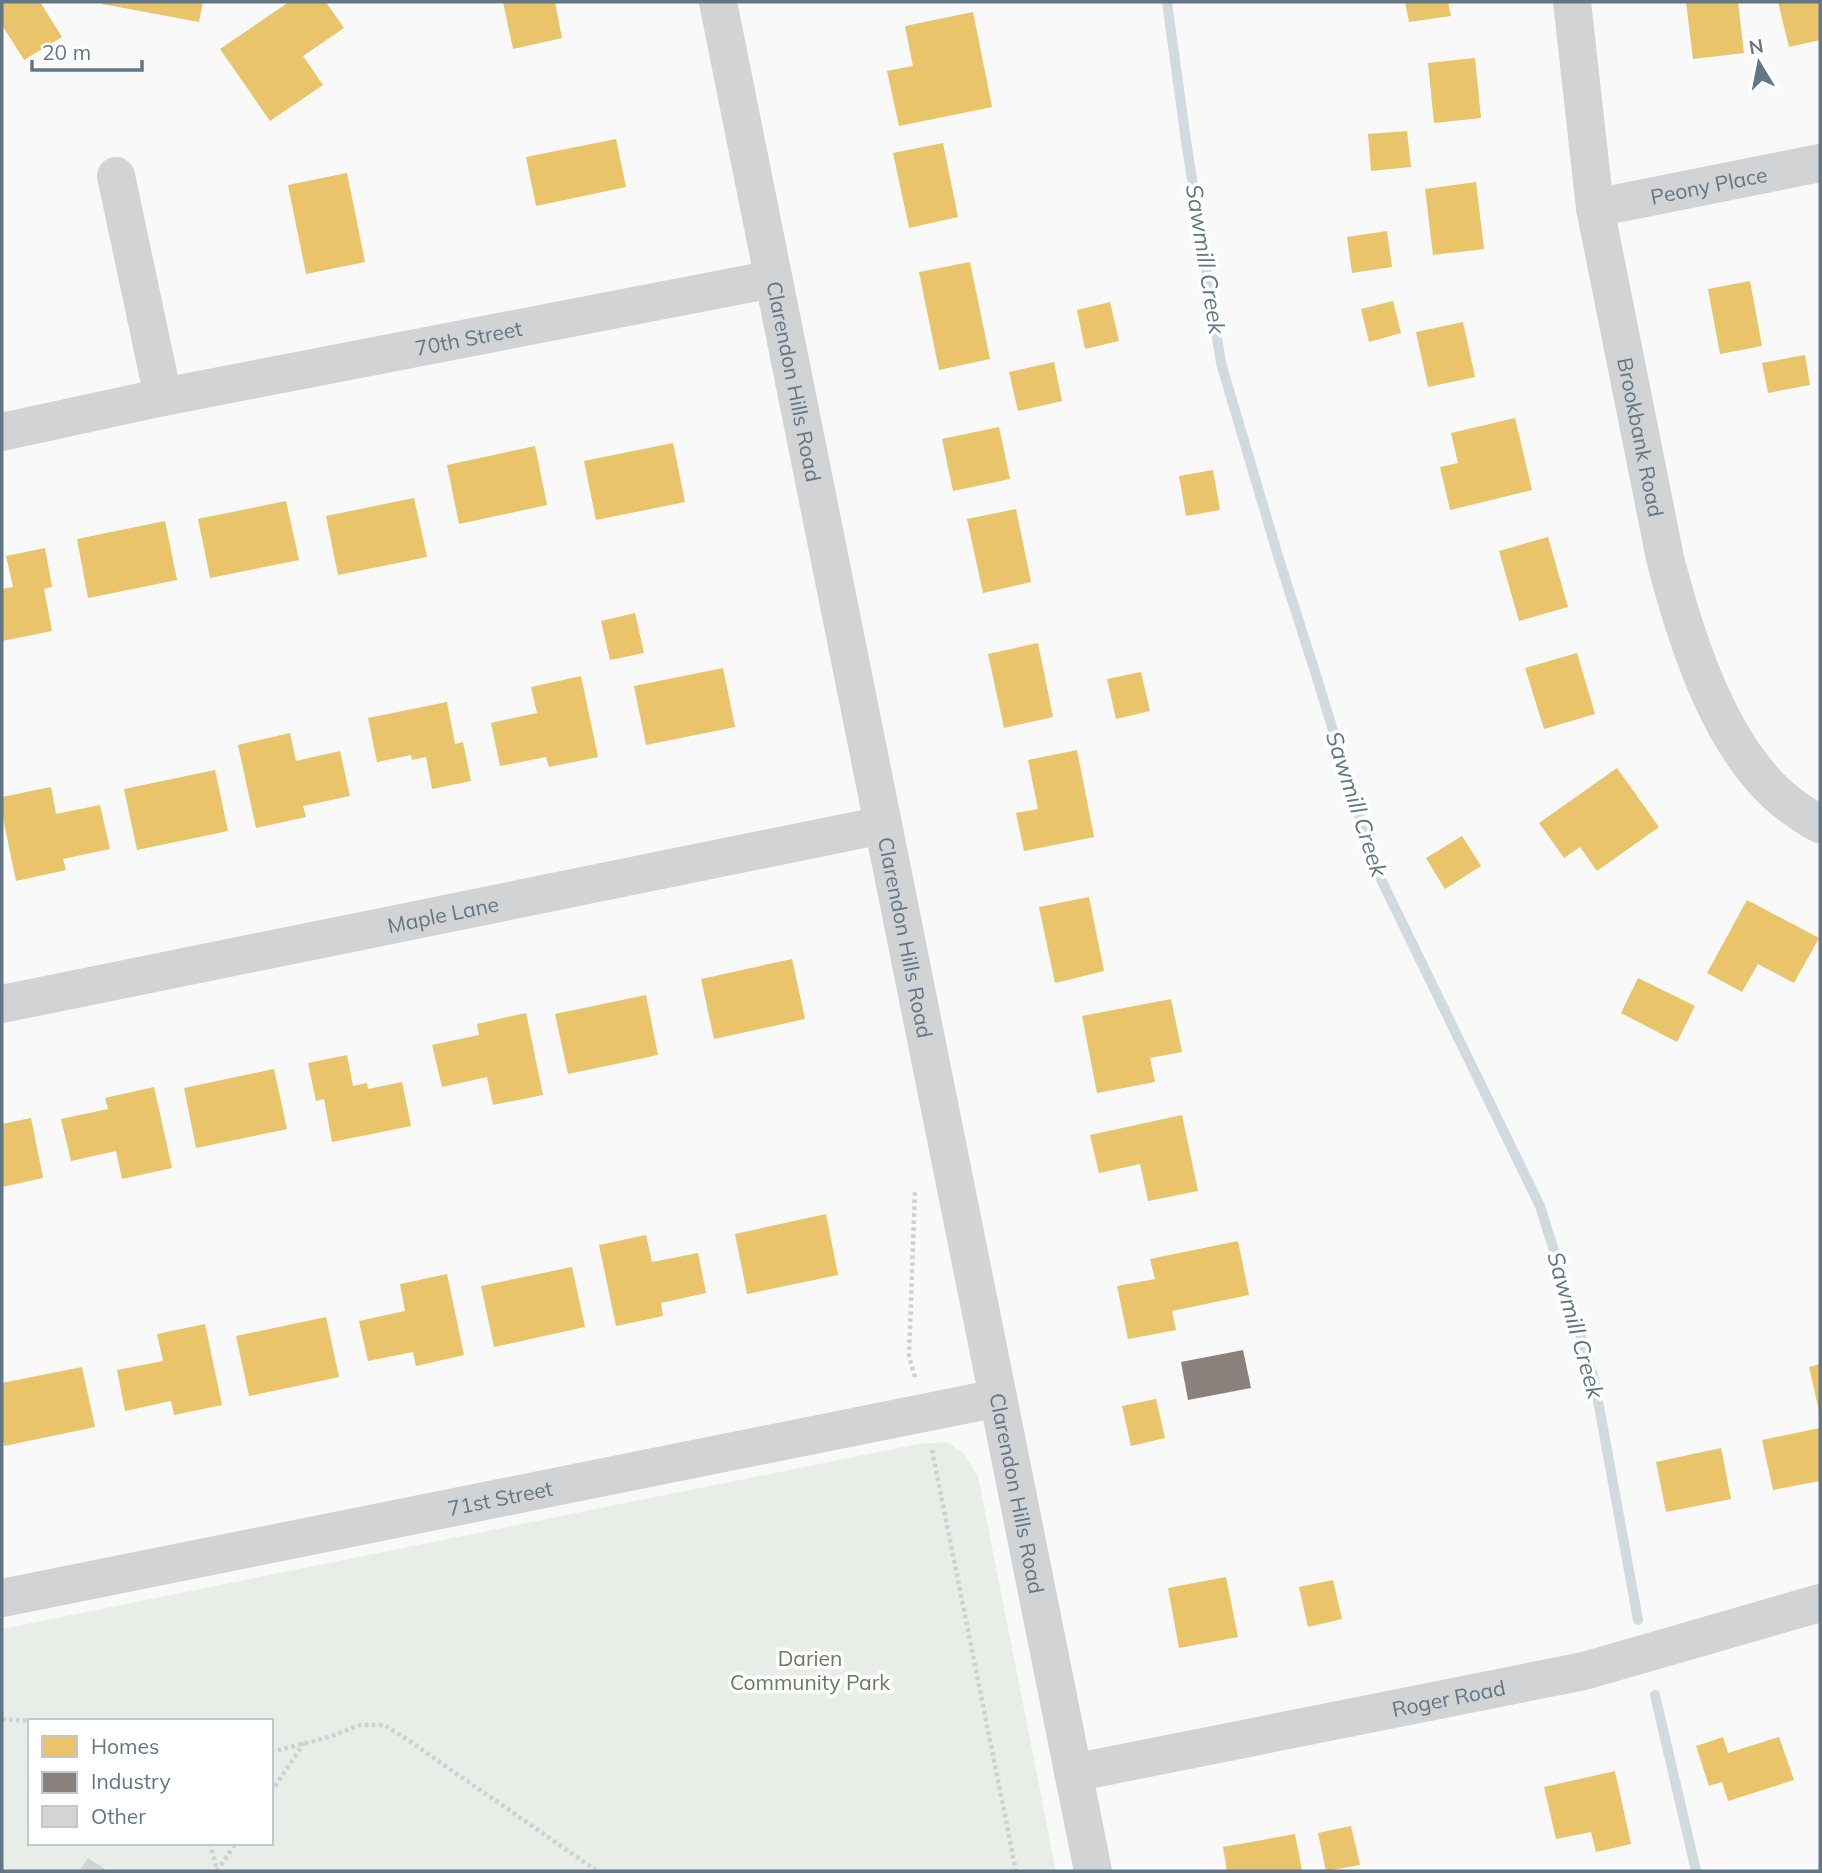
<svg xmlns="http://www.w3.org/2000/svg" width="1822" height="1873" viewBox="0 0 1822 1873" font-family="Mulish,sans-serif">
<style>
.green{fill:#e9ede7;fill-rule:evenodd}
.homes{fill:#e9c46a}
.industry{fill:#8a817c}
.lines{fill:none;stroke-linecap:round;stroke-linejoin:round}
.stream{stroke:#d1dadd;stroke-width:10}
.building{fill:#d2d4d5}
.path{stroke:#ced0d1;stroke-width:4.5;stroke-dasharray:3.5 3.5;stroke-linecap:butt}
.minor{stroke:#d2d3d4;stroke-width:38}
.labels{text-anchor:middle;dominant-baseline:central;stroke-width:7;stroke-linejoin:round;paint-order:stroke}
.street-label{font-size:21px;fill:#627686;stroke:#fff}
.park-label{font-size:21px;fill:#667c61;stroke:#fff}
.water-label{font-size:23px;font-style:italic;fill:#5d767f;stroke:#fff}
</style>
<rect width="100%" height="100%" fill="#f9f9f9"/>
<path class="green" d="M946 1442 963 1453 978 1476 1056 1871H2V1629L918 1444ZM30 1721H271V1843H30Z"/>
<g class="homes">
<path d="M2 2H40L62 37 24 60 2 25Z"/>
<path d="M103 2H203L199 22 102 4Z"/>
<path d="M289 2H326L344 28 303 56 323 85 270 121 220 49Z"/>
<path d="M503 2H555L562 38 513 49Z"/>
<path d="M1405 2H1448L1451 16 1409 22Z"/>
<path d="M1686 2H1738L1744 53 1693 59Z"/>
<path d="M1778 2H1820V40L1789 47Z"/>
<path d="M973 12 992 107 899 126 887 71 913 66 905 26Z"/>
<path d="M1475 58 1481 118 1434 123 1428 63Z"/>
<path d="M1407 131 1411 167 1371 171 1368 134Z"/>
<path d="M616 139 626 187 536 206 526 157Z"/>
<path d="M943 143 958 217 909 228 893 153Z"/>
<path d="M347 173 365 262 306 274 288 185Z"/>
<path d="M1476 182 1484 249 1433 255 1425 189Z"/>
<path d="M1387 231 1392 267 1352 273 1347 237Z"/>
<path d="M970 262 990 359 939 370 919 272Z"/>
<path d="M1750 281 1762 346 1720 354 1708 289Z"/>
<path d="M1393 301 1401 333 1369 342 1361 309Z"/>
<path d="M1110 302 1119 341 1085 349 1077 310Z"/>
<path d="M1463 322 1475 377 1428 387 1416 332Z"/>
<path d="M1805 355 1810 385 1768 393 1762 363Z"/>
<path d="M1054 362 1062 401 1018 411 1009 372Z"/>
<path d="M1515 418 1532 490 1450 510 1440 467 1458 463 1451 433Z"/>
<path d="M999 427 1010 479 953 491 942 439Z"/>
<path d="M673 443 685 502 596 520 584 461Z"/>
<path d="M535 446 547 505 459 524 447 465Z"/>
<path d="M1213 470 1220 510 1186 516 1179 476Z"/>
<path d="M414 498 427 557 338 575 326 516Z"/>
<path d="M286 501 299 560 210 578 198 519Z"/>
<path d="M1016 509 1031 582 983 593 967 519Z"/>
<path d="M165 521 177 580 88 598 77 539Z"/>
<path d="M1548 537 1568 607 1519 621 1499 551Z"/>
<path d="M45 548 52 587 44 589 52 631 2 641V589L13 587 6 556Z"/>
<path d="M635 613 644 653 610 660 601 621Z"/>
<path d="M1038 643 1053 717 1004 728 988 654Z"/>
<path d="M1577 653 1595 714 1544 729 1525 668Z"/>
<path d="M723 668 735 727 646 745 634 686Z"/>
<path d="M1141 672 1150 711 1116 719 1107 679Z"/>
<path d="M581 676 598 757 549 767 546 757 500 766 491 723 537 713 531 687Z"/>
<path d="M447 702 455 744 463 742 471 781 432 789 426 757 412 760 411 755 377 762 368 718Z"/>
<path d="M290 733 296 761 340 751 350 796 303 806 306 817 256 828 238 745Z"/>
<path d="M1077 750 1094 837 1024 851 1016 813 1038 809 1028 760Z"/>
<path d="M1617 768 1659 827 1597 871 1580 847 1564 858 1539 823Z"/>
<path d="M215 770 228 831 137 850 124 789Z"/>
<path d="M51 787 56 814 100 805 110 849 63 859 66 870 16 881 2 813V797Z"/>
<path d="M1462 836 1481 866 1445 889 1426 858Z"/>
<path d="M1089 897 1104 971 1055 983 1039 907Z"/>
<path d="M1747 900 1819 938 1794 983 1758 964 1742 992 1707 973Z"/>
<path d="M792 959 805 1019 714 1039 701 979Z"/>
<path d="M1638 978 1695 1006 1677 1042 1621 1013Z"/>
<path d="M646 995 658 1055 568 1074 555 1014Z"/>
<path d="M1171 999 1182 1052 1150 1058 1155 1082 1097 1093 1082 1016Z"/>
<path d="M526 1013 543 1095 493 1105 487 1077 442 1087 432 1045 479 1035 477 1024Z"/>
<path d="M347 1055 353 1086 367 1083 368 1089 402 1082 411 1126 332 1142 324 1099 316 1101 308 1063Z"/>
<path d="M274 1069 287 1129 196 1148 184 1088Z"/>
<path d="M154 1087 172 1168 122 1179 116 1151 71 1161 61 1119 108 1109 105 1098Z"/>
<path d="M1182 1115 1198 1191 1148 1201 1140 1164 1099 1173 1090 1135Z"/>
<path d="M31 1118 43 1178 2 1187V1124Z"/>
<path d="M826 1214 838 1275 747 1294 735 1234Z"/>
<path d="M646 1235 652 1262 698 1253 706 1293 661 1303 663 1316 616 1326 599 1245Z"/>
<path d="M1238 1241 1249 1295 1172 1311 1176 1330 1128 1339 1117 1286 1155 1279 1150 1259Z"/>
<path d="M572 1267 585 1327 494 1347 481 1286Z"/>
<path d="M447 1274 464 1355 416 1366 413 1352 368 1361 359 1321 405 1311 400 1284Z"/>
<path d="M326 1317 339 1377 249 1396 236 1336Z"/>
<path d="M205 1324 222 1405 174 1415 171 1401 125 1411 117 1370 163 1361 157 1334Z"/>
<path d="M1820 1364V1410L1819 1411 1809 1367Z"/>
<path d="M82 1367 95 1427 4 1446 2 1434V1383Z"/>
<path d="M1156 1399 1165 1438 1131 1446 1122 1406Z"/>
<path d="M1820 1428V1481L1773 1490 1762 1440Z"/>
<path d="M1721 1448 1731 1499 1666 1512 1656 1462Z"/>
<path d="M1226 1577 1238 1637 1179 1648 1168 1588Z"/>
<path d="M1333 1580 1342 1619 1308 1627 1299 1587Z"/>
<path d="M1723 1737 1728 1753 1779 1737 1794 1780 1728 1801 1722 1782 1709 1786 1696 1746Z"/>
<path d="M1615 1771 1631 1844 1596 1852 1591 1832 1556 1839 1544 1787Z"/>
<path d="M1351 1826 1360 1865 1326 1871 1318 1833Z"/>
<path d="M1295 1834 1302 1871H1227L1223 1847Z"/>
</g>
<path class="industry" d="M1243 1350 1251 1388 1188 1400 1181 1362Z"/>
<g class="lines">
<g class="stream">
<path d="M1167 2 1186 141 1221 363 1278 556 1316 675 1375 867 1540 1206 1594 1379 1638 1620"/>
<path d="M1655 1695 1696 1871"/>
</g>
</g>
<path class="building" d="M88 1858 108 1871H79Z"/>
<g class="lines">
<g class="path">
<path d="M915 1377 909 1356 915 1190"/>
<path d="M932 1450 1016 1871"/>
<path d="M2 1719 30 1721"/>
<path d="M271 1752 329 1737 360 1725H384L405 1738 597 1871"/>
<path d="M271 1792 304 1743"/>
<path d="M210 1843 217 1870"/>
<path d="M217 1871 236 1843"/>
</g>
<g class="minor">
<path id="s1" d="M718 2 1093 1871"/>
<path id="s2" d="M1572 2 1595 208 1665 558C1686 640 1722 756 1793 807 1802 813 1810 820 1820 824"/>
<path d="M116 176 163 397"/>
<path id="s3" d="M1595 208 1820 163"/>
<path id="s4" d="M2 432 163 397 773 279"/>
<path id="s5" d="M2 1004 883 825"/>
<path id="s6" d="M2 1598 998 1398"/>
<path id="s7" d="M1073 1773 1584 1671 1820 1603"/>
</g>
</g>
<g class="labels">
<g class="street-label">
<text stroke="none"><textPath href="#s3" startOffset="116">Peony Place</textPath></text>
<text stroke="none"><textPath href="#s4" startOffset="476">70th Street</textPath></text>
<text stroke="none"><textPath href="#s1" startOffset="387">Clarendon Hills Road</textPath></text>
<text stroke="none"><textPath href="#s2" startOffset="441">Brookbank Road</textPath></text>
<text stroke="none"><textPath href="#s5" startOffset="450">Maple Lane</textPath></text>
<text stroke="none"><textPath href="#s1" startOffset="954">Clarendon Hills Road</textPath></text>
<text stroke="none"><textPath href="#s1" startOffset="1521">Clarendon Hills Road</textPath></text>
<text stroke="none"><textPath href="#s6" startOffset="508">71st Street</textPath></text>
<text stroke="none"><textPath href="#s7" startOffset="383">Roger Road</textPath></text>
</g>
<g class="park-label">
<text x="810" y="1658">Darien<tspan x="810" dy="24">Community Park</tspan></text>
</g>
<g class="water-label">
<text transform="translate(1206 259) rotate(81)">Sawmill Creek</text>
<text transform="translate(1357 804) rotate(72)">Sawmill Creek</text>
<text transform="translate(1576 1325) rotate(74)">Sawmill Creek</text>
</g>
</g>
<rect width="1822" height="1873" fill="none" stroke="#627686" stroke-width="7"/>
<rect x="28" y="1719" width="245" height="126" fill="#ffffff" stroke="#c0c8cf" stroke-width="2"/>
<rect x="42" y="1736" width="35" height="21" fill="#e9c46a" stroke="#c0c8cf" stroke-width="2"/>
<text x="91" y="1754" font-size="21" fill="#627686">Homes</text>
<rect x="42" y="1772" width="35" height="21" fill="#8a817c" stroke="#c0c8cf" stroke-width="2"/>
<text x="91" y="1789" font-size="21" fill="#627686">Industry</text>
<rect x="42" y="1806" width="35" height="21" fill="#d2d4d5" stroke="#c0c8cf" stroke-width="2"/>
<text x="91" y="1824" font-size="21" fill="#627686">Other</text>
<g transform="translate(1759 63) rotate(350)" stroke="#ffffff" stroke-width="5" paint-order="stroke">
<path d="M0-5L12 26L0 18L-12 26Z" fill="#627686"/>
<text y="-10" font-size="19" font-weight="bold" text-anchor="middle" fill="#627686">N</text>
</g>
<path d="M32 60v10h110v-10" fill="none" stroke="#627686" stroke-width="3.5"/>
<text x="42" y="60" font-size="21" fill="#627686" stroke="#ffffff" stroke-width="5" paint-order="stroke">20 m</text>
</svg>
